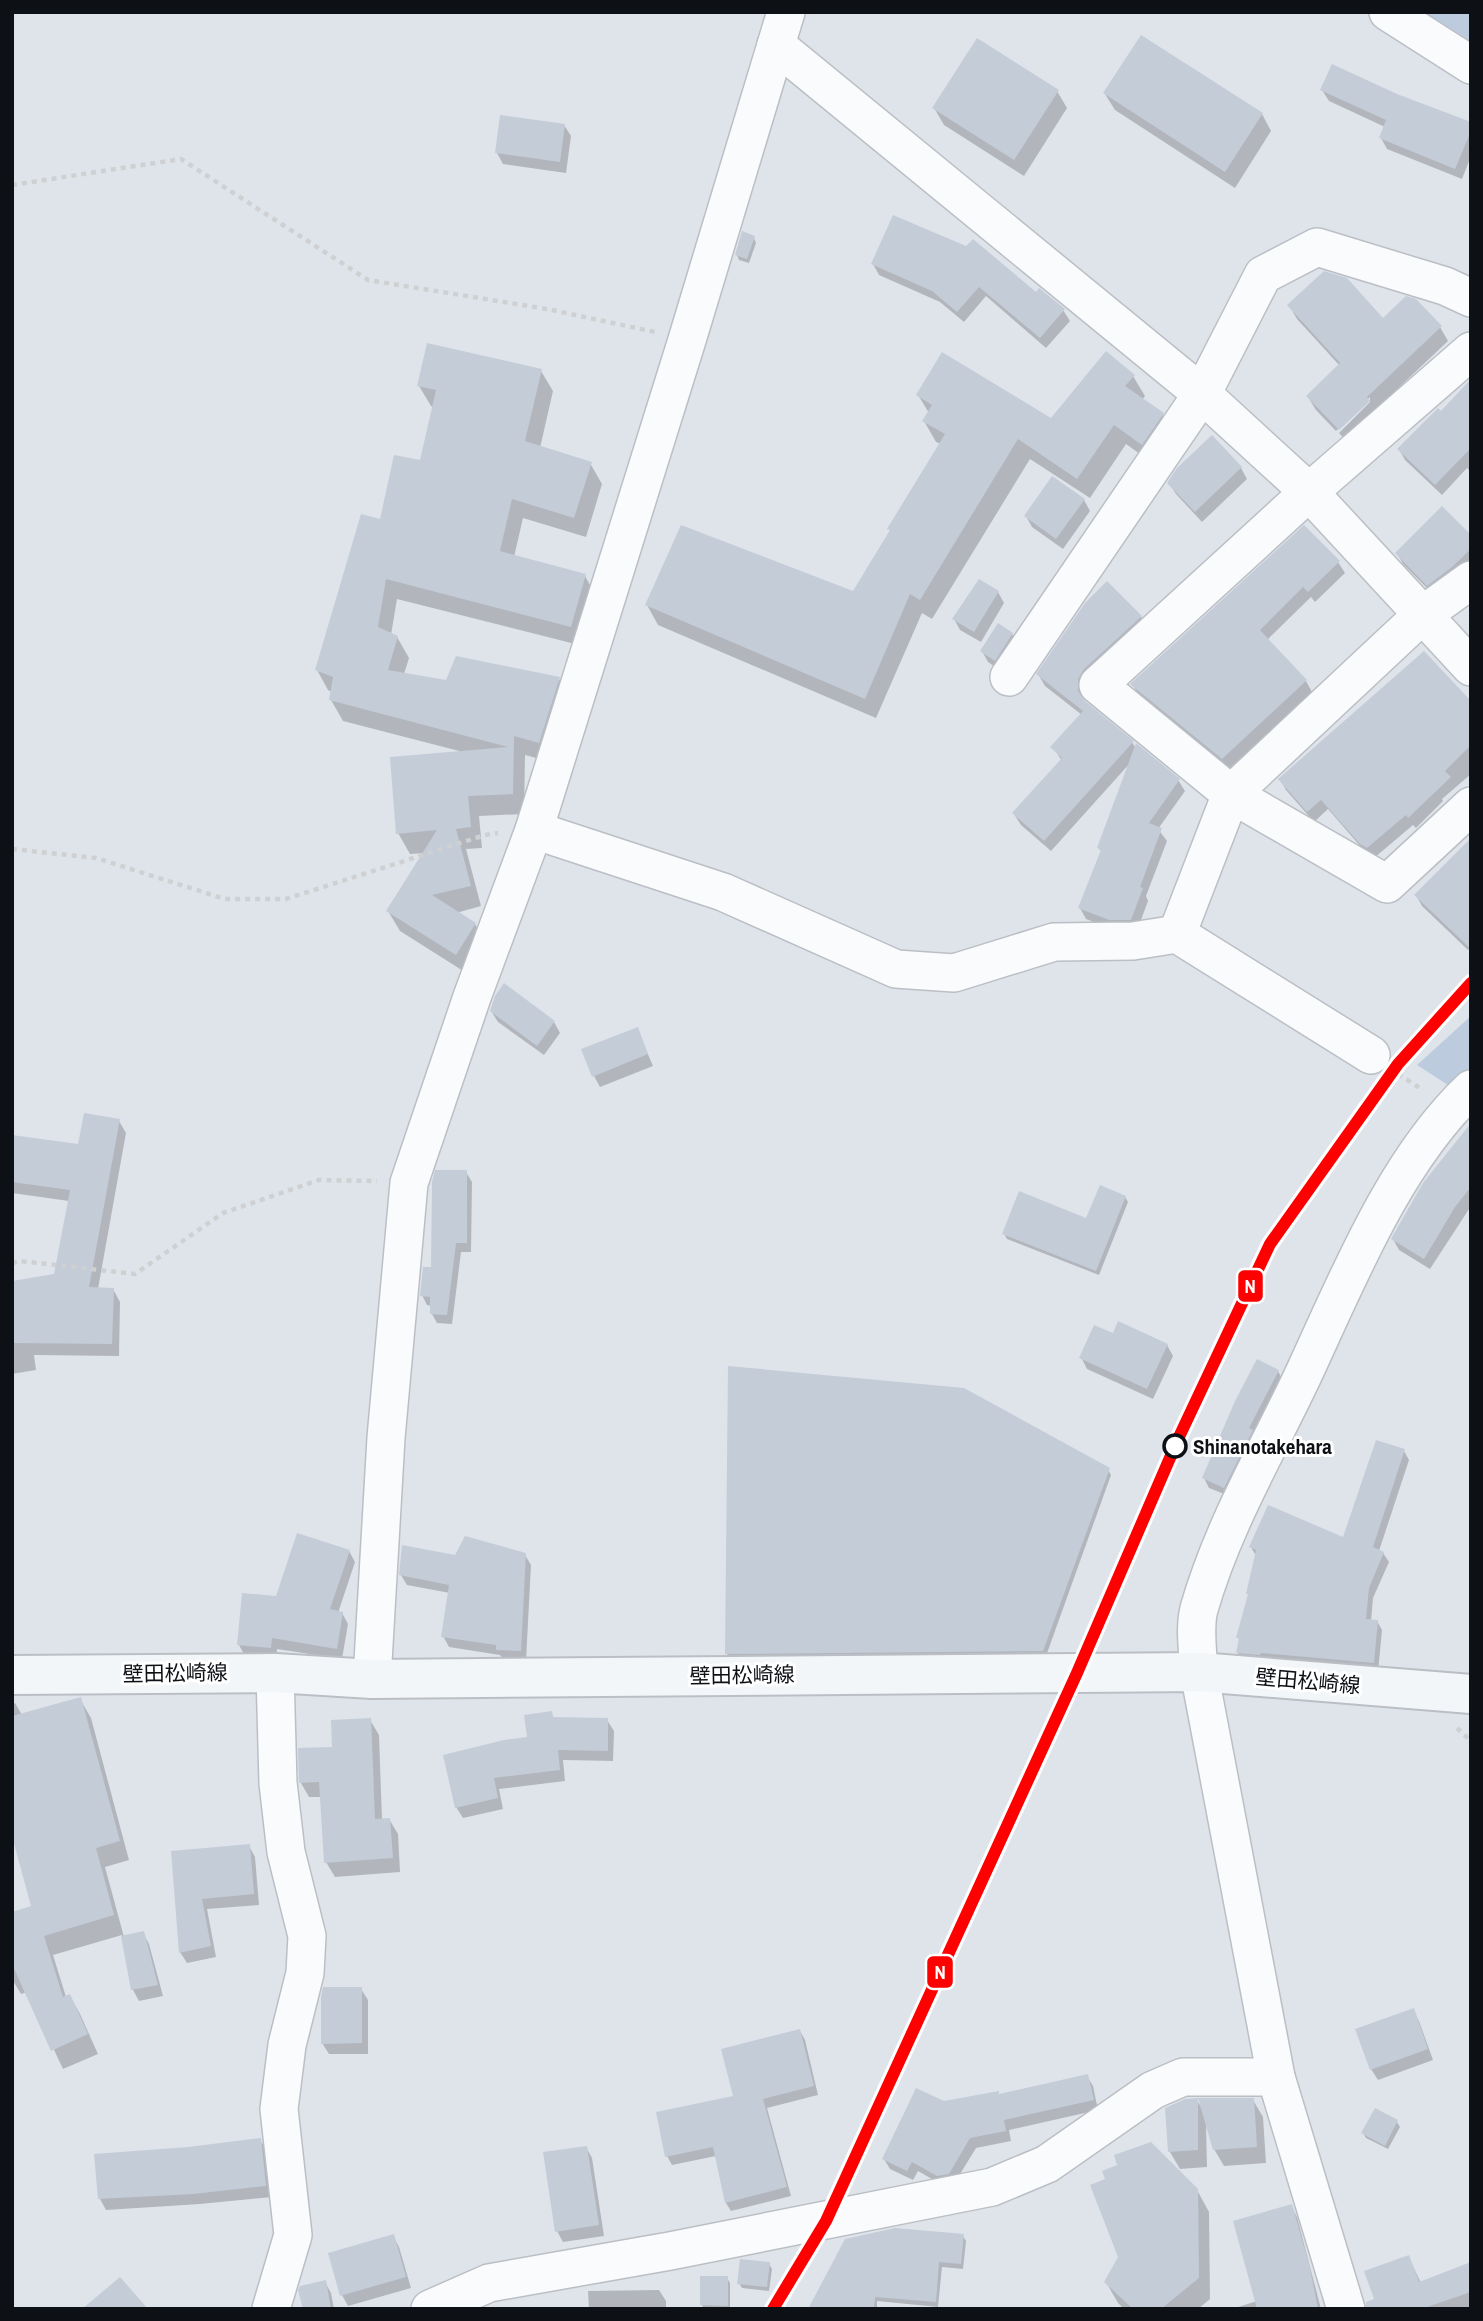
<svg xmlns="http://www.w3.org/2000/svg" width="1483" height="2321" viewBox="0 0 1483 2321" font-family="'Archivo Narrow','Noto Sans JP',sans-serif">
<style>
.green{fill:#bccbde}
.shadow{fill:#0003}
.building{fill:#c4ccd8}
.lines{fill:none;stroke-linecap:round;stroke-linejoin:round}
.street-casing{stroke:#bbbfc5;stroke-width:40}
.secondary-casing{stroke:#bbbfc5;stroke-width:42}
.path{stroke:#cfd0d2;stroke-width:4.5;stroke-dasharray:5 5;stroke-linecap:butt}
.street{stroke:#fafbfc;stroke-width:37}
.secondary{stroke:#f3f6f9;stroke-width:38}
.rail-1-casing{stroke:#fff;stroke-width:18}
.rail-1{stroke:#f00;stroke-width:12}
.stop-dot{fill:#fff;stroke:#0d1015;stroke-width:3.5}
.labels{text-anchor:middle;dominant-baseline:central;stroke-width:6;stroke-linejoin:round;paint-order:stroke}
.stop-label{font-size:21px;font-weight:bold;fill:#0d1015;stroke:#fff;text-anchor:start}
.street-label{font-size:21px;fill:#0d1015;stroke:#fff}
.line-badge{stroke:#fff;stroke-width:2.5}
.badge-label{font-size:19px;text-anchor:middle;font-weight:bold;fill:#fff}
</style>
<rect width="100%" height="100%" fill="#dfe4eb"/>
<g class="green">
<path d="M1424 12H1471V42L1464 37Z"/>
<path d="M1471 1016V1085L1462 1094 1417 1065Z"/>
</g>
<g class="shadow">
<path d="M1322 90 1396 95 1471 124V156L1462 179 1387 149 1381 138 1385 127 1329 101Z"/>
<path d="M1057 91 1067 108 1024 176 944 125 934 108Z"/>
<path d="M1105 94 1262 114 1271 131 1235 188 1115 110Z"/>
<path d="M564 125 571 136 566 173 503 164 497 153Z"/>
<path d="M754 238 756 243 749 263 739 260 737 255Z"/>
<path d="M873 264 1036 294 1063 310 1070 321 1046 348 986 296 964 322 940 302 879 275Z"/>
<path d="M1289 305 1440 327 1448 341 1374 411 1348 443 1339 433 1370 402V397L1336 431 1316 410 1308 397 1340 366 1297 319Z"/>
<path d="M541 371 553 391 540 448 590 463 602 484 586 537 523 518 514 557 585 576 596 596 583 646 397 599 391 635 397 637 409 658 404 674 447 682 559 679 570 699 551 762 525 755 524 814 479 816 482 848 466 849 481 906 456 913 475 924 486 945 468 974 400 931 388 911 425 853 410 854 398 833 463 752 343 721 331 700 332 692 328 690 317 670 381 521 421 462 434 407 431 406 419 386Z"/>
<path d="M1133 376 1145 396 1142 400 1162 414 1174 435 1154 464 1126 444 1090 498 1030 459 932 619 922 613 876 718 658 625 647 605 853 594 941 444 936 442 924 421 929 413 918 395 1051 420Z"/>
<path d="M1471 383V472L1467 468 1442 495 1405 460 1399 449 1441 413Z"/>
<path d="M1241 468 1247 479 1202 522 1176 494 1169 483Z"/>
<path d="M1084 500 1090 511 1063 549 1032 527 1026 516Z"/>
<path d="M1471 538V566L1435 596 1403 564 1397 553Z"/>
<path d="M1338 562 1345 573 1315 602 1311 597 1267 640 1306 681 1312 692 1229 769 1139 695 1132 684Z"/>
<path d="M1107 584 1141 617 1147 628 1083 691V702L1132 742 1136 749 1178 780 1185 791 1158 829 1167 841 1146 896 1148 901 1137 931H1116L1086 919 1080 908 1102 853 1099 848 1131 762 1051 851 1021 825 1014 814 1062 761 1053 747 1082 715 1045 686 1038 674Z"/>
<path d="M998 592 1004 603 981 642 960 630 954 619Z"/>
<path d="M999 626 1012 634 1018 645 1001 671 988 662 982 651Z"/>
<path d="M1471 703V774L1442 799 1443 801 1416 828 1413 825 1374 858 1368 855 1328 809 1314 822 1286 790 1280 779Z"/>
<path d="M1416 895 1471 946 1468 950 1422 906Z"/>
<path d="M491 1011 554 1022 560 1033 544 1055 498 1022Z"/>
<path d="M637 1029 653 1066 600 1087 594 1076Z"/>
<path d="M119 1121 126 1133 98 1289H113L120 1302 119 1356 34 1355 36 1370 12 1374V1283L64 1274 69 1201 12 1193V1137L80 1146Z"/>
<path d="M1471 1146V1206L1430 1269 1399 1250 1393 1239Z"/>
<path d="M466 1172 472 1182 471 1252H461L452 1324 437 1323 432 1314V1306L427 1305 422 1295Z"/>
<path d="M1125 1197 1128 1202 1099 1275 1007 1239 1004 1234 1087 1220Z"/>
<path d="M1167 1345 1173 1356 1153 1399 1087 1369 1081 1357Z"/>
<path d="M1278 1371 1283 1381 1229 1496 1209 1488 1204 1478Z"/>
<path d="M1404 1451 1409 1460 1379 1551 1383 1553 1389 1562 1373 1598 1371 1621H1377L1382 1630 1378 1672 1243 1662 1238 1653 1240 1641 1238 1637 1250 1596 1256 1556 1251 1547 1344 1540Z"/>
<path d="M1108 1470 1111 1475 1046 1656 730 1659 727 1654Z"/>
<path d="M349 1551 355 1562 338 1613H342L348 1624 342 1659 277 1649 276 1659 245 1656 239 1645 278 1598Z"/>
<path d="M525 1555 531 1565 526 1661 504 1660 500 1655 449 1647 443 1636 450 1593 407 1585 401 1575 456 1557Z"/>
<path d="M80 1699 91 1718 129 1860 105 1867 124 1937 143 1933 149 1944 163 1996 139 2001 133 1990 122 1935 53 1955 66 1997 70 1996 80 2014 98 2054 63 2069 27 1992 21 1994 12 1979V1914L33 1907 12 1829V1704L15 1703 22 1715Z"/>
<path d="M551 1713 554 1718 607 1720 614 1731 613 1761 563 1760 565 1781 499 1789 503 1809 463 1818 456 1807 529 1739Z"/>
<path d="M370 1720 379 1735 382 1820 389 1819 398 1834 400 1872 335 1877 326 1862 321 1797H309L301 1783 334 1749Z"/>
<path d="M249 1846 255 1857 259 1905 207 1909 216 1957 187 1963 180 1952 173 1853Z"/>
<path d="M361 1989 368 2000V2054H329L322 2043Z"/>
<path d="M1413 2010 1419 2021 1433 2060 1378 2080 1371 2069Z"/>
<path d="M800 2031 805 2040 818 2095 767 2108 791 2196 731 2211 726 2203 716 2156 672 2165 667 2156 735 2097Z"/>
<path d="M1087 2076 1093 2086 1098 2110 1009 2130 1011 2141 976 2148 954 2184 944 2186 918 2171 913 2180 890 2169 884 2159 944 2103 1000 2096Z"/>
<path d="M1197 2100 1202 2109 1253 2100 1263 2117 1266 2163 1224 2166 1214 2149 1206 2125 1207 2167 1180 2169 1170 2152Z"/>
<path d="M1397 2122 1400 2127 1388 2149 1366 2138 1363 2133Z"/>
<path d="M260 2140 267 2151 272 2197 200 2204 106 2210 100 2199Z"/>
<path d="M586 2147 592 2158 604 2236 563 2242 557 2231Z"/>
<path d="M1197 2190 1209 2212 1210 2299 1198 2309H1124L1118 2303 1106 2282Z"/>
<path d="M1291 2206 1297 2217 1321 2309H1232L1257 2301Z"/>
<path d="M393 2236 399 2247 411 2288 348 2306 342 2295Z"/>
<path d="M963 2236 966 2241 963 2269 942 2267 938 2307 877 2301V2309H810Z"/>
<path d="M1409 2258 1421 2283 1471 2264V2309H1379Z"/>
<path d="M769 2264 772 2269 769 2291 742 2288 739 2283Z"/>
<path d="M727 2278 730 2283V2309H704L702 2305Z"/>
<path d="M325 2282 331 2293 334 2309H304Z"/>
<path d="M659 2290 666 2301V2309H589L588 2291Z"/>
</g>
<g class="building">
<path d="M1141 35 1263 113 1225 172 1103 93Z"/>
<path d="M977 38 1059 90 1014 160 932 108Z"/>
<path d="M1332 64 1397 94 1471 122V131L1455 169 1379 138 1386 120 1320 90Z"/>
<path d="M500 115 565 124 560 162 495 153Z"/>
<path d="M893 215 966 246 973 239 1036 292 1039 288 1065 309 1040 338 979 287 957 312 932 291 871 264Z"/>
<path d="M742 231 755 236 747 259 735 255Z"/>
<path d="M1324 271 1347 278 1383 318 1406 296 1416 299 1442 326 1367 397 1370 401 1339 430 1306 396 1340 363 1287 305Z"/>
<path d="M427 343 542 369 525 441 592 462 574 518 512 499 500 551 586 574 571 627 386 579 378 627 398 636 388 670 446 680 456 656 560 677 539 743 514 736 513 794 468 796 471 827 456 829 471 886 432 895 476 923 456 955 386 911 437 830 396 834 390 757 508 747 329 700 333 677 315 670 361 514 380 519 394 455 420 460 436 390 417 386Z"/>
<path d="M1106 351 1135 375 1125 386 1164 413 1142 445 1114 425 1077 479 1018 439 920 600 910 594 865 699 645 605 681 525 853 591 890 530 887 529 945 434 922 421 932 405 916 395 942 352 1051 418Z"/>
<path d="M1471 379V448L1435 485 1397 449 1438 408 1441 411Z"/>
<path d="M1212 435 1242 467 1195 512 1167 483 1177 468Z"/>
<path d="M1052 476 1085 499 1056 539 1024 516Z"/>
<path d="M1442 506 1471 535V549L1452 567 1427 586 1395 553Z"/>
<path d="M1304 525 1340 561 1308 592 1303 587 1260 630 1307 680 1222 759 1130 684Z"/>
<path d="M979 579 999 591 974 632 952 619Z"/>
<path d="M1107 581 1142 616 1084 669 1078 679V691L1085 701 1134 741 1044 841 1012 813 1062 758 1050 747 1083 711 1036 674 1085 603Z"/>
<path d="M998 623 1013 633 995 661 980 651Z"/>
<path d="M1424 651 1471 701V745L1445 771 1451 777 1408 818 1406 815 1367 848 1360 844 1321 800 1307 812 1278 779Z"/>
<path d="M1136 743 1180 779 1149 823 1162 828 1140 887 1143 888 1131 920H1109L1078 908 1101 850 1097 848Z"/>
<path d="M1471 838V949L1414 895Z"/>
<path d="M504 983 555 1021 537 1046 490 1011 495 996Z"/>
<path d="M638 1027 648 1054 592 1077 581 1049Z"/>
<path d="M84 1113 120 1119 89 1287 114 1288 112 1344 12 1343V1281L54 1274 70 1190 12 1182V1135L78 1144Z"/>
<path d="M1471 1123V1187L1455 1207 1424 1259 1391 1239 1423 1183Z"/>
<path d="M435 1170H467V1243H456L447 1315 430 1314V1297L420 1296 423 1267H431L432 1182Z"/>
<path d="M1100 1185 1126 1196 1096 1271 1002 1234 1019 1191 1086 1218Z"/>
<path d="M1118 1321 1168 1344 1147 1389 1079 1358 1094 1325 1113 1333Z"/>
<path d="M1257 1359 1279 1370 1249 1428 1253 1430 1224 1488 1202 1478 1235 1401Z"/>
<path d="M728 1366 964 1388 1110 1468 1043 1651 725 1654Z"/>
<path d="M1376 1440 1405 1449 1373 1547 1384 1552 1369 1588 1366 1619 1378 1620 1374 1663 1261 1653 1260 1655 1236 1653 1239 1638H1236L1248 1594H1246L1256 1550 1249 1547 1268 1505 1343 1537Z"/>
<path d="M297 1533 350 1550 330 1609 343 1612 337 1649 272 1638 271 1648 237 1645 242 1593 276 1596Z"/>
<path d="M465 1536 526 1553 521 1651 496 1650V1645L441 1637 449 1585 399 1575 402 1545 455 1555Z"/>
<path d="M81 1697 120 1841 96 1848 114 1915 44 1936 63 1997 70 1994 88 2034 51 2051 12 1964V1912L31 1906 12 1836V1716Z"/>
<path d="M552 1711 553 1717 608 1718V1751L558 1750 560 1770 494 1778 498 1798 455 1808 443 1755 504 1740 527 1737 524 1715Z"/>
<path d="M371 1718 375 1819 390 1818 393 1858 324 1863 319 1782 299 1783 298 1748 332 1747 331 1720Z"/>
<path d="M250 1844 254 1894 202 1899 211 1946 179 1953 171 1851Z"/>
<path d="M144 1931 158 1985 131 1990 121 1936Z"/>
<path d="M323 1987H362V2043L321 2044V1997Z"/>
<path d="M1414 2008 1428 2049 1370 2070 1355 2029Z"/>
<path d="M800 2029 814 2086 763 2099 787 2187 725 2203 713 2147 665 2157 656 2112 733 2096 721 2049Z"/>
<path d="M1088 2074 1094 2100 1004 2120 1006 2131 970 2138 949 2174 937 2176 912 2162 907 2171 882 2159 916 2088 944 2101 999 2091V2094Z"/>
<path d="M1198 2098H1254L1257 2147 1213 2150Z"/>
<path d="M1198 2098V2150L1168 2152 1165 2108 1185 2099Z"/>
<path d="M1375 2108 1398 2120 1385 2146 1361 2133Z"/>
<path d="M261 2138 266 2186 193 2194 98 2199 94 2154 188 2147Z"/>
<path d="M1151 2142 1198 2189 1199 2278 1161 2309H1133L1104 2282 1118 2257 1090 2185 1105 2179 1102 2171 1117 2165 1114 2155Z"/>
<path d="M587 2146 599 2225 555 2232 543 2152Z"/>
<path d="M1292 2204 1310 2268 1318 2309H1257L1233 2221Z"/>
<path d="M895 2228 964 2234 961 2264 939 2262 936 2302 875 2297 874 2309H808L845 2239Z"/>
<path d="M394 2234 406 2277 340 2296 328 2253Z"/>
<path d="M1409 2255 1419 2282 1471 2262V2292L1427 2307 1428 2309H1366V2302L1374 2299 1364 2271Z"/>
<path d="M740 2259 770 2262 767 2287 737 2284Z"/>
<path d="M700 2276H728V2306L700 2305Z"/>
<path d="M120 2277 148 2309H82Z"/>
<path d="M326 2280 331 2309H303L298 2290 300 2286Z"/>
</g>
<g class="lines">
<g class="street-casing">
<g id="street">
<path d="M1388 12 1471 65"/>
<path d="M776 45 1202 394 1309 492 1471 667"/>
<path d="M1471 351 1309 492 1098 685 1231 794 1387 884 1471 806"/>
<path d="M1009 677 1202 394 1263 275 1317 247 1445 286 1471 298"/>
<path d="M534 830 723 892 896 969 954 973 1054 942 1133 941 1177 934 1371 1055"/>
<path d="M1177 934 1231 794 1421 616 1471 580"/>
<path d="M372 1679 386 1438 409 1183 472 997 534 830 687 340 786 12"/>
<path d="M271 2309 293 2235 279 2109 287 2045 305 1973 307 1936 286 1852 278 1783 275 1673"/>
<path d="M430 2309 489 2283 670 2251 992 2187 1047 2164 1153 2090 1183 2077H1276"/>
<path d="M1346 2309 1276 2077 1199 1672C1198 1653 1194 1627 1199 1609 1223 1525 1268 1450 1305 1371 1348 1278 1395 1161 1471 1089"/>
</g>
</g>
<g class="secondary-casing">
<path id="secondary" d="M12 1675 275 1673 372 1679 1199 1672 1471 1694"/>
</g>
<g class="path">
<path d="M12 185 181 159 368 280 547 309 655 332"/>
<path d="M12 849 96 858 225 899H286L485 835 498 833"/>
<path d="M1398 1074 1423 1090"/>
<path d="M12 1263 20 1261 135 1274 223 1213 319 1180 377 1181"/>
<path d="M1457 1728 1471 1741"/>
</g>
<use href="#street" class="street"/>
<use href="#secondary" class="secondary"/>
<g class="rail-1-casing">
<path id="rail-1" d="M773 2309 826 2221 1077 1673 1179 1437 1270 1244 1398 1064 1471 983"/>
</g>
<use href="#rail-1" class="rail-1"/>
</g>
<circle class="stop-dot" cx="1175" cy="1446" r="11"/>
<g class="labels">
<g class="stop-label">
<text x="1193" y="1446">Shinanotakehara</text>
</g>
<g class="street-label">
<text transform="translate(175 1673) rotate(-1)">壁田松崎線</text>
<text transform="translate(742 1675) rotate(-1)">壁田松崎線</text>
<text transform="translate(1308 1681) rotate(5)">壁田松崎線</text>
</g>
</g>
<g class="line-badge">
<rect x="1237" y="1269" width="27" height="34" rx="7" fill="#f00"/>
<rect x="926" y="1955" width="28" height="34" rx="7" fill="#f00"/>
</g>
<g class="badge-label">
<text x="1250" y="1293">N</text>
<text x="940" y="1979">N</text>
</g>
<rect width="1483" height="2321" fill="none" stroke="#0d1015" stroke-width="28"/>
</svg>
